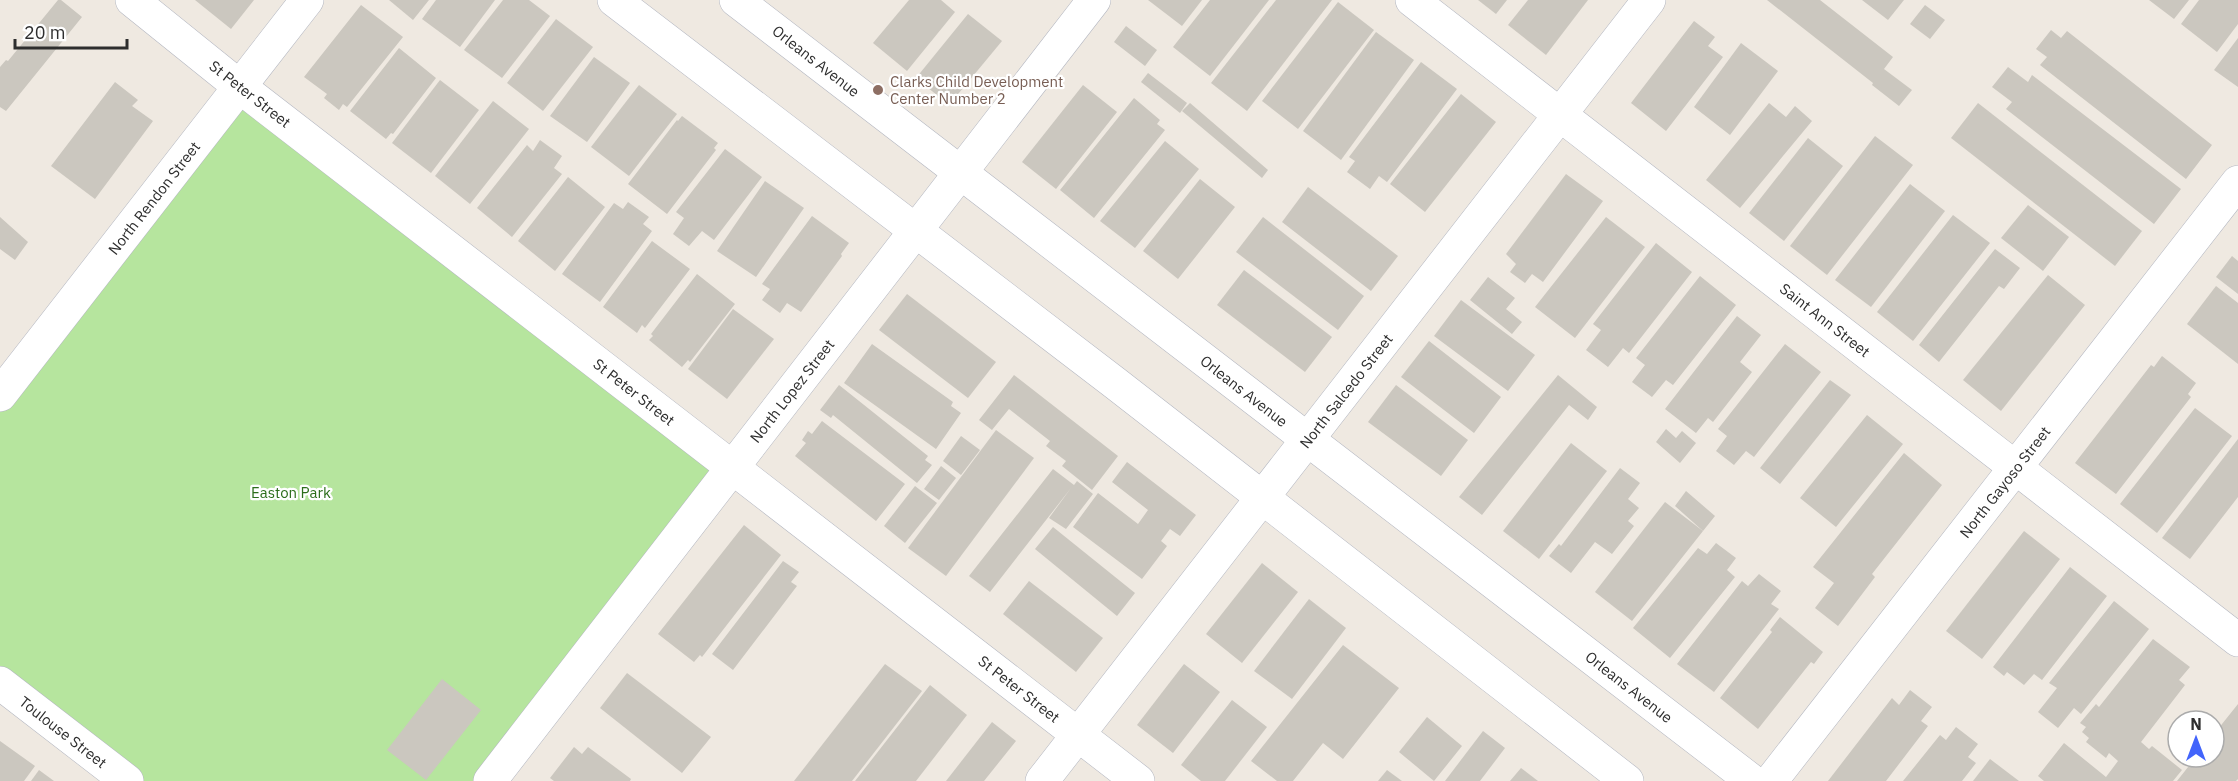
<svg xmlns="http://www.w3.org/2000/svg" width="2238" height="781" viewBox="0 0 2238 781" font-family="'IBM Plex Sans',sans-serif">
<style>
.green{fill:#b6e59e}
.building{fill:#cbc7bf}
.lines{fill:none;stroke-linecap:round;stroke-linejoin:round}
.minor-casing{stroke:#b4b7c1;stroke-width:34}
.minor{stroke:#fff;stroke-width:33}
.education-dot{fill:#8d6e63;stroke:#fff;stroke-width:2}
.labels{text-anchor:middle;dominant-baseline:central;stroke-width:4.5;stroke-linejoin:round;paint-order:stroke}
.street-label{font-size:15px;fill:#2e2e2e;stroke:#fff}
.education-label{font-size:15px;fill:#785e54;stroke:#fff;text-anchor:start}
.park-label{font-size:15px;fill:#2c6e1b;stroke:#fff}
</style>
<rect width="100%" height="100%" fill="#efe9e1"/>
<path class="green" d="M240 87 732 468 490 781H127L0 683V395Z"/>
<g class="building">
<path d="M58 0H61L82 17 6 111 0 107V67L6 60 8 61Z"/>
<path d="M195 0H254L231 29Z"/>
<path d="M389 0H429L413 20Z"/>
<path d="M436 0H495L460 47 422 19Z"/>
<path d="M503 0H529L550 16 502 78 464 50Z"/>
<path d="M909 0H941L955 12 907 71 873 43Z"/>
<path d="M1148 0H1202L1182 26Z"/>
<path d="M1210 0H1269L1210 76 1173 47Z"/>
<path d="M1276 0H1332L1247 111 1211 83Z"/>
<path d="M1478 0H1507L1496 14Z"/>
<path d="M1528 0H1588L1546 55 1508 25Z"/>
<path d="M1767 0H1820L1893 57 1884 69 1912 90 1899 106 1872 85 1873 83Z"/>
<path d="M1862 0H1904L1888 20Z"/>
<path d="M2149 0H2189L2174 19Z"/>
<path d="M2199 0H2238V24L2217 52 2181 24Z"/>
<path d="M1338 2 1374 30 1298 129 1262 101Z"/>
<path d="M361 5 403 37 347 107 343 104 339 110 324 98 327 94 304 77Z"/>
<path d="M1925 5 1945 20 1930 39 1910 24Z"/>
<path d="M968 14 1002 41 949 105 916 78Z"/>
<path d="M556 19 593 47 543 111 507 83Z"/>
<path d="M1694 21 1715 37 1708 46 1723 57 1666 131 1631 103Z"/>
<path d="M1126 26 1157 50 1145 66 1114 42Z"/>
<path d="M2051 30 2061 38 2067 31 2212 145 2186 179 2040 65 2047 57 2036 49Z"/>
<path d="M1376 32 1414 60 1341 160 1303 131Z"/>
<path d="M2238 38V87L2214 70Z"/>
<path d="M1741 43 1778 71 1730 135 1694 107Z"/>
<path d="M399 48 436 78 393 134 391 133 386 139 350 111Z"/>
<path d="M594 57 630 83 587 142 550 116Z"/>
<path d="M1421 62 1457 89 1387 182 1379 176 1370 189 1347 172 1355 161 1349 157Z"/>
<path d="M2008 67 2028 82 2032 75 2181 189 2154 224 2006 109 2012 102 1992 87Z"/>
<path d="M1148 73 1187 103 1180 113 1141 82Z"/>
<path d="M440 80 479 110 431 173 392 143Z"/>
<path d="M115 82 138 100 132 106 153 121 95 199 51 166Z"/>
<path d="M639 85 677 114 629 176 591 147Z"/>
<path d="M1083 85 1117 112 1056 189 1022 162Z"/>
<path d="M1461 94 1496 122 1425 212 1390 184Z"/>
<path d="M1134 98 1160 120 1157 124 1165 130 1094 218 1060 190Z"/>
<path d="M493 101 529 129 470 204 435 176Z"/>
<path d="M1190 103 1268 170 1262 178 1182 111Z"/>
<path d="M1769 103 1786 117 1795 106 1812 121 1740 208 1706 180Z"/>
<path d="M1978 103 2142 231 2115 266 1951 138Z"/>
<path d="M682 116 718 143 714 148 716 150 667 214 628 184 677 120 678 121Z"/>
<path d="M1875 136 1913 165 1827 275 1790 246Z"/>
<path d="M1808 138 1843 166 1784 241 1749 213Z"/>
<path d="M540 140 562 156 554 168 562 174 512 237 477 208 527 145 533 151Z"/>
<path d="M1165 141 1199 169 1135 248 1100 221Z"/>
<path d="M725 149 762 177 714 240 702 231 689 246 673 234 684 218 676 212Z"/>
<path d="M1566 174 1603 201 1543 282 1532 274 1525 283 1510 272 1516 264 1506 254Z"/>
<path d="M568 177 605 207 555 271 518 241Z"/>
<path d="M1200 179 1235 207 1178 279 1143 251Z"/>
<path d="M765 181 804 208 756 277 717 251Z"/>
<path d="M1910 184 1945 211 1871 307 1835 280Z"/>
<path d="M1308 187 1398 256 1371 291 1282 222Z"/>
<path d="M628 202 649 217 643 224 652 231 600 302 562 274 614 203 623 209Z"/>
<path d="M2028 205 2069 237 2043 271 2001 238Z"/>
<path d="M1953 215 1990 243 1913 341 1877 312Z"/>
<path d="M812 216 849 243 841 254 842 256 801 312 787 303 780 313 762 300 770 289 762 284Z"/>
<path d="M0 217 28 242 15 260 0 249Z"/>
<path d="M1263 217 1364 296 1338 330 1236 252Z"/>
<path d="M1606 217 1645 247 1575 338 1535 307Z"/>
<path d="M652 241 690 269 645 328 642 325 637 333 603 307Z"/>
<path d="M1656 243 1692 272 1629 353 1623 348 1608 367 1586 350 1601 330 1593 324Z"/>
<path d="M1995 249 2020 268 2004 289 1999 286 1939 362 1919 345Z"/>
<path d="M2232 256 2238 261V294L2216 277Z"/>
<path d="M1244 270 1332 337 1305 372 1217 305Z"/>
<path d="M697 274 735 304 690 362 688 360 682 367 649 340 653 336 651 334Z"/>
<path d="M2048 275 2085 305 2001 411 1963 380Z"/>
<path d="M1700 276 1736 305 1673 385 1666 380 1652 397 1632 382 1645 365 1636 358Z"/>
<path d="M1488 277 1515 298 1506 309 1522 322 1512 334 1470 300Z"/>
<path d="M2216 286 2238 303V364L2187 324Z"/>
<path d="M907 294 996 362 968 398 879 330Z"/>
<path d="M1461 300 1535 355 1508 391 1434 336Z"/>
<path d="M733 309 774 339 727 399 688 369Z"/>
<path d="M1737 316 1761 335 1740 362 1752 372 1713 422 1708 418 1696 433 1665 409Z"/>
<path d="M1429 341 1501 397 1474 433 1401 377Z"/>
<path d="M872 344 953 402 951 406 961 413 936 449 844 383Z"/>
<path d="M1785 344 1821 372 1754 457 1746 451 1734 465 1716 451 1727 436 1718 429Z"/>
<path d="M2162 356 2196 383 2188 394 2191 397 2116 494 2075 463 2151 365 2154 367Z"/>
<path d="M1014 375 1118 456 1092 490 1062 466 1066 461 1046 446 1050 441 1009 409 992 430 979 420Z"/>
<path d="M1558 375 1597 407 1588 420 1569 405 1482 515 1459 497Z"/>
<path d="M1830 380 1851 395 1780 484 1760 468Z"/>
<path d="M839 385 928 456 925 460 932 465 917 483 833 415 831 418 820 410Z"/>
<path d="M1396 385 1468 440 1441 476 1368 422Z"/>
<path d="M2195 408 2232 436 2157 533 2120 504Z"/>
<path d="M1867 415 1903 444 1836 527 1800 498Z"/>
<path d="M822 421 905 484 876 521 795 456 806 443 802 440 808 431 812 434Z"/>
<path d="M1666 429 1676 438 1682 431 1696 443 1680 463 1656 442Z"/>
<path d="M996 430 1034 458 946 576 908 548Z"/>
<path d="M961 436 980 450 961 475 943 461Z"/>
<path d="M2238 439V497L2190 559 2162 538Z"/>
<path d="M1571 443 1607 471 1539 559 1503 531Z"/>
<path d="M1904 453 1942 485 1872 574 1875 577 1838 626 1815 608 1834 583 1813 567Z"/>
<path d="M1127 462 1196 515 1180 536 1170 529 1161 541 1167 546 1142 579 1073 527 1098 493 1138 524 1148 510 1112 482Z"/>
<path d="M941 466 956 478 939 500 924 489Z"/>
<path d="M1620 468 1640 483 1628 499 1639 508 1628 521 1634 526 1612 554 1595 542 1571 573 1549 556 1559 544 1561 546Z"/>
<path d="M1053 469 1074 485 1077 481 1093 494 1066 529 1049 518 1071 488 990 592 969 576Z"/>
<path d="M915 486 937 503 905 543 884 526Z"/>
<path d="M1686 491 1715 516 1703 531 1675 506Z"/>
<path d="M1665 502 1703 531 1632 621 1595 592Z"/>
<path d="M744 525 781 555 702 657 700 655 694 662 658 634Z"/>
<path d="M1053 527 1135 593 1117 616 1035 549Z"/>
<path d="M2024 531 2060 559 1982 659 1946 631Z"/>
<path d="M1716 543 1736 558 1727 570 1735 577 1670 658 1633 628 1698 548 1707 554Z"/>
<path d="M783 561 799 572 791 582 797 586 733 670 712 654Z"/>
<path d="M1262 563 1298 592 1242 663 1206 634Z"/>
<path d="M2070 567 2107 596 2042 680 2034 674 2024 685 2007 672 2004 676 1993 667Z"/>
<path d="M1759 574 1781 591 1771 604 1779 609 1714 692 1677 664 1742 581 1748 586Z"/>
<path d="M1029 581 1103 638 1076 672 1003 614Z"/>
<path d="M1309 599 1346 628 1292 699 1254 671Z"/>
<path d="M2114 601 2149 629 2081 714 2074 708 2058 728 2038 712 2057 688 2049 683Z"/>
<path d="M1780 617 1823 652 1814 664 1811 662 1758 729 1720 698 1772 632 1770 630Z"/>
<path d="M2153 639 2190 667 2179 680 2185 685 2141 742 2149 749 2152 746 2182 770 2173 781H2044L2038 776 2064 743 2106 777 2118 761 2109 753 2106 758 2086 742 2089 738 2082 732 2086 727 2080 723 2096 704 2099 707Z"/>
<path d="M1343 645 1399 688 1343 759 1323 743 1293 781H1277L1251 761Z"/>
<path d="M885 664 922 691 852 781H794Z"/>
<path d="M1184 664 1220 692 1173 753 1137 725Z"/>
<path d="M627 673 711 737 682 773 600 708Z"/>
<path d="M442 679 481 710 426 780 387 750Z"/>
<path d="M930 685 967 715 916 781H855Z"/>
<path d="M1910 690 1932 707 1921 721 1928 726 1886 781H1828L1892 698 1899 705Z"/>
<path d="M1232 700 1267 727 1225 781H1201L1181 765Z"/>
<path d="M2238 704V779L2236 781H2177L2196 757H2214V734Z"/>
<path d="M1427 717 1462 746 1434 781 1399 752Z"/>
<path d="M992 722 1016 741 984 781H946Z"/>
<path d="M1956 727 1978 744 1968 757 1976 763 1962 781H1903L1940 735 1946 740Z"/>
<path d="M1483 731 1505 748 1480 781H1445Z"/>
<path d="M0 741 35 766 24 781H0Z"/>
<path d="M574 747 582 754 588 747 631 779 630 781H554L550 778Z"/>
<path d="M1990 759 2019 781H1973Z"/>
<path d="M1521 768 1538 781H1510Z"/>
<path d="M39 770 54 781H31Z"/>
<path d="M1387 770 1402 781H1378Z"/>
</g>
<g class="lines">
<g class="minor-casing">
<g id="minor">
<path d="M132 0 240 87 1138 781"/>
<path d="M614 0 1115 383 1627 781"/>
<path d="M736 0 1752 781"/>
<path d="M1412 0 2238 640"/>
<path d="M0 395 307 0"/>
<path d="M0 683 127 781"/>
<path d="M490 781 1094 0"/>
<path d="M1042 781 1649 0"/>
<path d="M1771 781 2238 182"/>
</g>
</g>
<use href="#minor" class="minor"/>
</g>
<circle class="education-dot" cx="878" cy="90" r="6"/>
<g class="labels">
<g class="street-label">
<text transform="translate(816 61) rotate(38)">Orleans Avenue</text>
<text transform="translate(250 94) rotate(38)">St Peter Street</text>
<text transform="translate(154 198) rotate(-52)">North Rendon Street</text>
<text transform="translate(1825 320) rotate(38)">Saint Ann Street</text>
<text transform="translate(792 391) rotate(-52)">North Lopez Street</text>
<text transform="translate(1244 391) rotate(38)">Orleans Avenue</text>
<text transform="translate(1346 391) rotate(-52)">North Salcedo Street</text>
<text transform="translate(634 392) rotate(38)">St Peter Street</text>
<text transform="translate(2005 482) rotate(-52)">North Gayoso Street</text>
<text transform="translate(1629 687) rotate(38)">Orleans Avenue</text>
<text transform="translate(1019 689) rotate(38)">St Peter Street</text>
<text transform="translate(63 732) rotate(38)">Toulouse Street</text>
</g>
<g class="education-label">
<text x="890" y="81">Clarks Child Development<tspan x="890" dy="17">Center Number 2</tspan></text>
</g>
<g class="park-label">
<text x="291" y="492">Easton Park</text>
</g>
</g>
<g transform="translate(2196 739)"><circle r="28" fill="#ffffff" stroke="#ababab" stroke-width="1.5"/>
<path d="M0-4.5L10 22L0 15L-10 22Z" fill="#4264fb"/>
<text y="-9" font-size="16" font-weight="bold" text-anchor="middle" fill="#2e2e2e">N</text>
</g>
<path d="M15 39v9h112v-9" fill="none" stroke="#2e2e2e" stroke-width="3"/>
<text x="24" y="39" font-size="18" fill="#2e2e2e" stroke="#ffffff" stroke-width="4.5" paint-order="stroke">20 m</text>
</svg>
